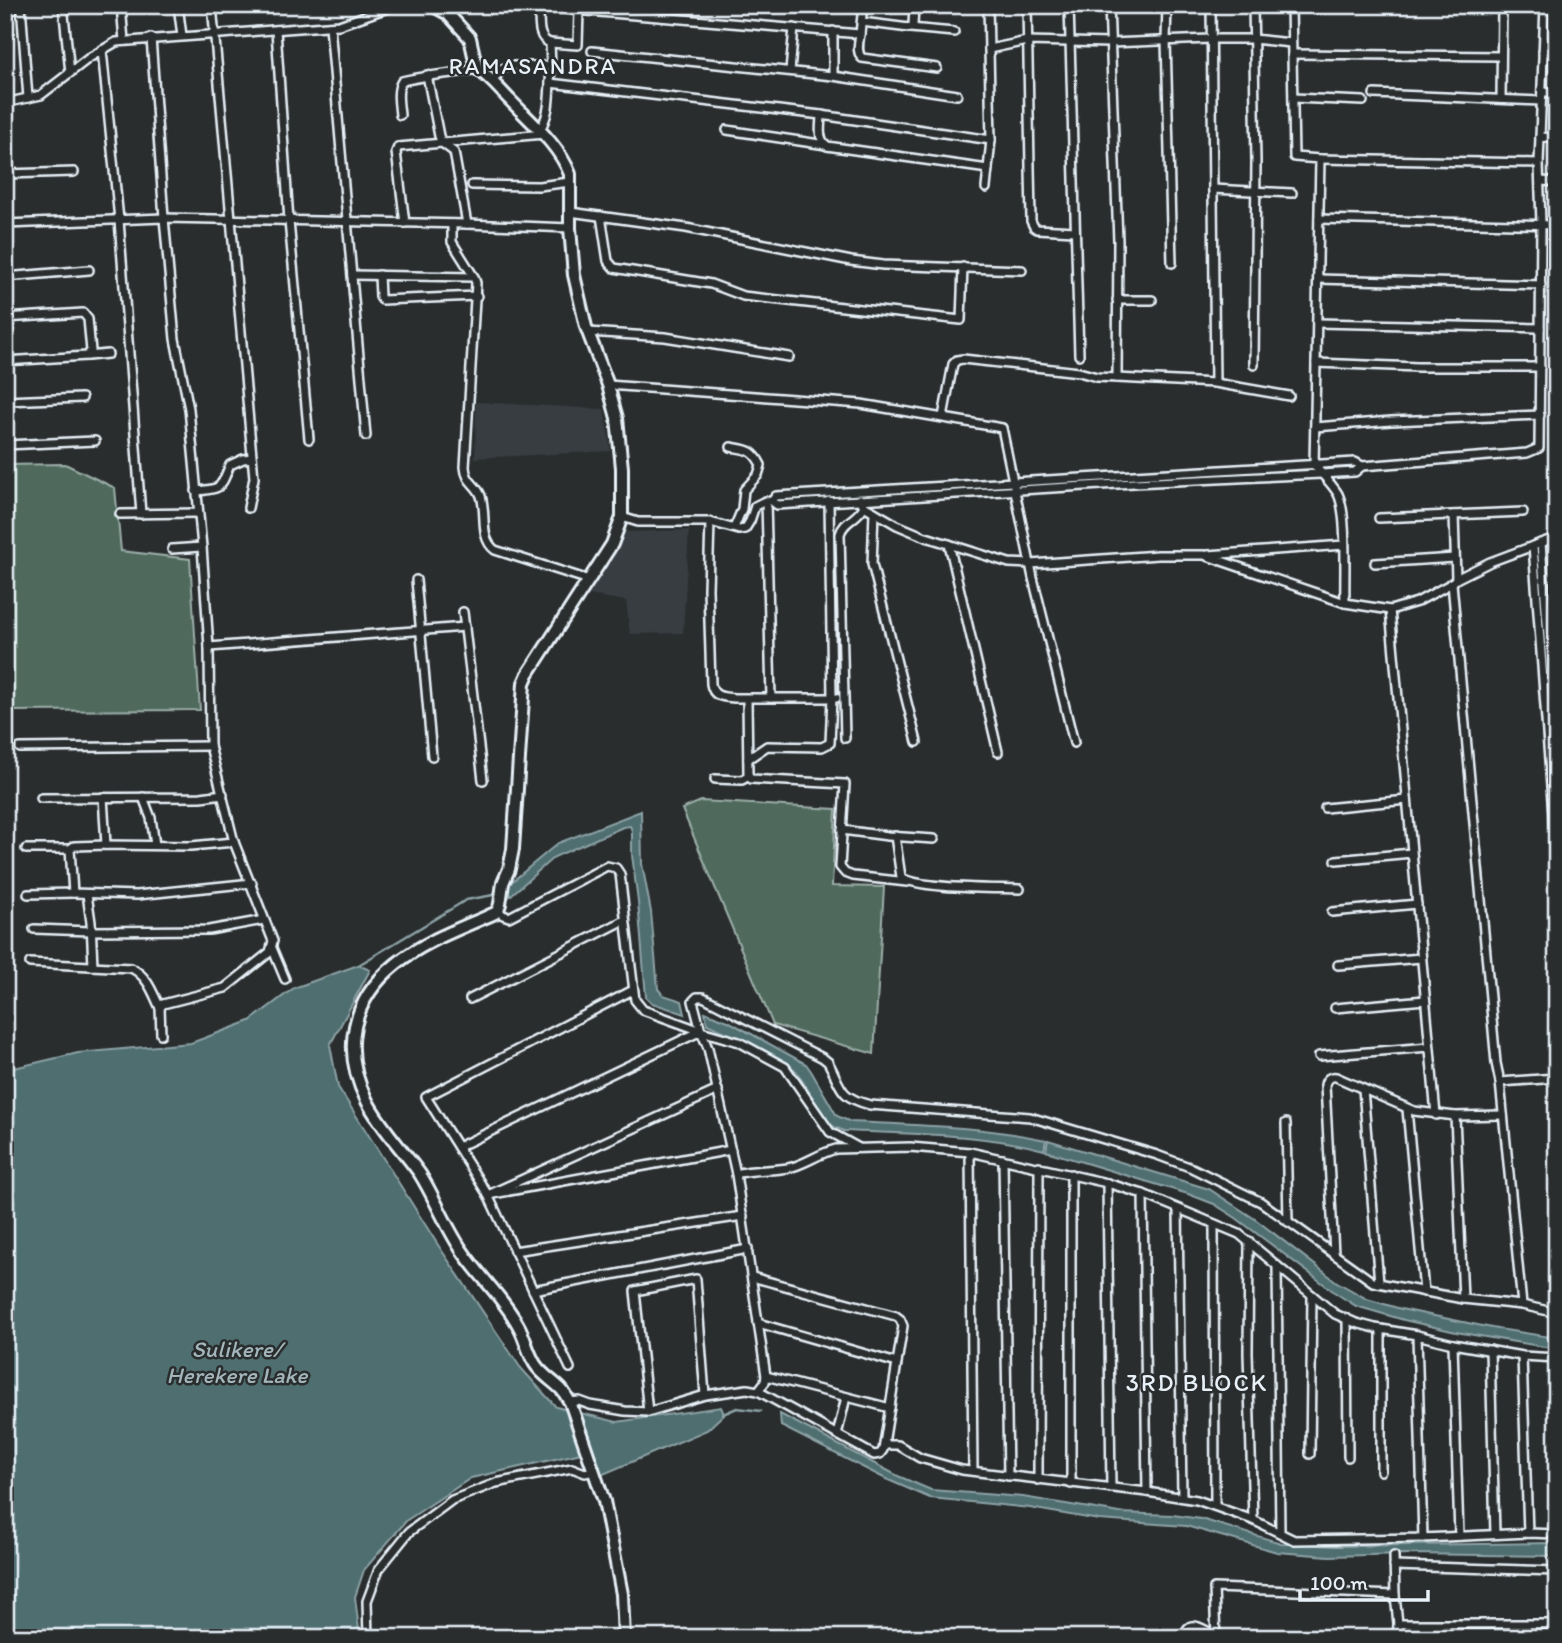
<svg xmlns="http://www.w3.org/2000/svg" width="1562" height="1643" viewBox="0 0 1562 1643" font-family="Itim,sans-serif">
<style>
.built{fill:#373c42}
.green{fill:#506b5b;stroke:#9caeaa;stroke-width:2}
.water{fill:#4f6e70;stroke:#8ca2a6;stroke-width:2}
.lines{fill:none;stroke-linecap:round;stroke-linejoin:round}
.stream{stroke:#8ca2a6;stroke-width:2.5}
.street-casing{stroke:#e8f1f8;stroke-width:12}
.secondary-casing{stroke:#e8f1f8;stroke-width:16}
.street{stroke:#2a2d2e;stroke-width:7}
.secondary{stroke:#2a2d2e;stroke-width:10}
.labels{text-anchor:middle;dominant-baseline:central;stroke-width:5;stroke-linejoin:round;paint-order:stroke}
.neighbourhood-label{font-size:23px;letter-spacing:2px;fill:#e8f1f8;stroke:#2a2d2e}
.water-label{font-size:23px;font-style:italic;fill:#a3b6bb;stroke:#2a2d2e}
.quarter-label{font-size:24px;letter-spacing:2px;fill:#e8f1f8;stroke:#2a2d2e}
</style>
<rect width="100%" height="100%" fill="#2a2d2e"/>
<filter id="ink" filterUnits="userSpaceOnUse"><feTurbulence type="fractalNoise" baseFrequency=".0143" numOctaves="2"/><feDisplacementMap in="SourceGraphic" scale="14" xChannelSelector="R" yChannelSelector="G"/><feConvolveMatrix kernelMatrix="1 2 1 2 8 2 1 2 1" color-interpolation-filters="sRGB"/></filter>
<g filter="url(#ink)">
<g class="built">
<path d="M476 402 604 409 611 451 475 458Z"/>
<path d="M689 530 683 633 630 634 626 601 589 595 624 532Z"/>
</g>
<g class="green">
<path d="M65 464 115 488 121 551 190 559 200 710 5 711V465Z"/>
<path d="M701 801 836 809 832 886 884 887 874 1054 773 1025 682 809Z"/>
</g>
<g class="water">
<path d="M641 811 642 864 651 912 658 989 663 995 682 1001 685 1014 652 1003 646 997 638 902 632 855V831L630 826 623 827 554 857 509 897 508 885 558 843Z"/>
<path d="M358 965 370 970 330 1045 338 1087 440 1248 520 1367 556 1407 617 1422 721 1407 724 1414 707 1430 601 1475 586 1452 471 1478 407 1520 364 1570 355 1597 360 1638H5V1070L78 1053 191 1043 250 1021 294 988Z"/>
<path d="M705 1012 728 1021 806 1064 811 1071 837 1116 851 1122C916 1125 982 1126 1046 1140L1044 1150C980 1133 910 1134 844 1131L830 1125 796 1071 786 1062 739 1038 707 1024Z"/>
<path d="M1048 1140 1209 1189 1255 1219 1337 1282 1367 1299 1401 1309 1492 1328 1557 1338V1349L1456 1332 1404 1320 1356 1306 1337 1294 1236 1218 1214 1204 1188 1194 1046 1151Z"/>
<path d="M780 1414 898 1476 931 1490 1023 1497 1120 1513 1173 1515 1201 1519 1281 1543 1336 1546 1557 1543V1556L1407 1554 1329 1556 1277 1552 1186 1526 1099 1520 1030 1508 930 1498 886 1479 781 1426Z"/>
</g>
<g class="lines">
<g class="stream">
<path d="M357 966 466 900 499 894"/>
<path d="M723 1414 737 1408 761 1411"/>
</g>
<g class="street-casing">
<g id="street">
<path d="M21 5 28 98"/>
<path d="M63 5 70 73"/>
<path d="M121 5 124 41"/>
<path d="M178 5 182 36"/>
<path d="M212 5 254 478 248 508"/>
<path d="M523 5 539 7C540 20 536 38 550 43L551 66"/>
<path d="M1027 5 1031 221 1034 227 1037 229 1075 231"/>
<path d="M1069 5 1079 355"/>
<path d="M1109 5 1118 241 1117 378"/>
<path d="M1167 5 1166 40 1172 263"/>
<path d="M1211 5 1215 383"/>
<path d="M1253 5 1256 161 1254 365"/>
<path d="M1291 5 1294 157 1320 159 1314 465C1321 473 1333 485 1338 494 1348 514 1344 578 1345 603"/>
<path d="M539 7 860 34 863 5"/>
<path d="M862 22 909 28 913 26 914 5"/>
<path d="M330 26 366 436"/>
<path d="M910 28 954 32"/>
<path d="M276 30 289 221 309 439"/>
<path d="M860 34C859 42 856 52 862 58L937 68"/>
<path d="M151 38 164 218 175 339 189 409 202 547 209 647 210 746 234 842 273 941 270 952 225 988 163 1004 160 1008 161 1034"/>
<path d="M550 43 578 45 579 11"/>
<path d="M989 49 1027 41 1110 43 1210 39H1253L1291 43"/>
<path d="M102 50 119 220 141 514"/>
<path d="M592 51 833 76 957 95"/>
<path d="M1543 52H1557"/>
<path d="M1292 54 1501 56"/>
<path d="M790 71 794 28"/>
<path d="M427 75 439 136 442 143 454 152 467 224"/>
<path d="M833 76V31"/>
<path d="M493 81 502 69 510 66H551L550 83 821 115 991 140 988 5"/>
<path d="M1542 92H1557"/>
<path d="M1374 94 1541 101"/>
<path d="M1293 98 1363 101"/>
<path d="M1501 99 1502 5"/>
<path d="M5 103 41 95 89 58 116 42 339 25 396 5"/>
<path d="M400 115C399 104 396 90 402 81 427 75 452 74 477 69"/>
<path d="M821 115C821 126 817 138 827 146L988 169"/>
<path d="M540 130C549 115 549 101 550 83"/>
<path d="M727 130 826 145"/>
<path d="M1540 137 1557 138"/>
<path d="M1320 159 1539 163"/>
<path d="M5 174 74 172"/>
<path d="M1540 181 1557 182"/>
<path d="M472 185 539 186 570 182"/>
<path d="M986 188 991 140"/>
<path d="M1213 189 1292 193"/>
<path d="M570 212 686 228 851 261 883 265 1022 270"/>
<path d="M601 216 608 261 614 268 711 284 743 296 961 320 963 267"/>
<path d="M1319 219 1557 225"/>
<path d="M405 223 396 152 398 147 544 134"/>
<path d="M5 224 164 218 467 224 570 228"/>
<path d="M452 224V242L474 277 476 283 465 467C466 483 477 484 481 496 487 514 479 538 495 550L589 580"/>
<path d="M352 275 474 277"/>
<path d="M379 275 380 297 382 300 477 296"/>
<path d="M5 277 89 270"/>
<path d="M1318 279 1541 285"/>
<path d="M1117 300H1152"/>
<path d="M5 318 83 313 88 319 91 351 87 356 5 361"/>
<path d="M1317 323 1540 328"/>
<path d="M588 332 665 337 789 357"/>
<path d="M88 356 108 354"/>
<path d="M1316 363 1418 367H1540"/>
<path d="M608 385 861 404 1002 428 1033 578 1074 743"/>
<path d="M5 401 82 398"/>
<path d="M943 417 953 364 957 360 963 359 1079 372 1097 377 1215 383 1289 396"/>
<path d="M1315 427 1391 421 1540 415"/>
<path d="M5 445 95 441"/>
<path d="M731 447C747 450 753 449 761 465L758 475 744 490 742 509 734 528"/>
<path d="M1355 462 1362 466 1355 472 1321 474 1134 483 777 505 772 501 776 496Z"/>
<path d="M1362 466 1527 453 1539 448 1541 224 1539 163 1545 5"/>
<path d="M196 491C223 489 220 488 230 465L243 459 252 458"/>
<path d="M860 499 864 506 897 525 923 536 1009 563 1031 564 1158 555H1204L1345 603 1390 610 1417 602 1452 583 1456 579 1490 562 1557 537"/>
<path d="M766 501 771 698"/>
<path d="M874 512 872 564 917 742"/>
<path d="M120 514 198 513"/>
<path d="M1454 515 1456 579"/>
<path d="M622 517 638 522H710L739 530 745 529 750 521 755 506 763 502 768 501"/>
<path d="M1379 518 1523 512"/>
<path d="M710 522 708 589 711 684C713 697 722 697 734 698H832L829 501"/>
<path d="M1541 543 1557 756"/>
<path d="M949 544 998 752"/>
<path d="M1533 546 1557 867"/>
<path d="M172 549 202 547"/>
<path d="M1208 555 1344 545"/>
<path d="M1375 563 1455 558"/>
<path d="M416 580 432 756"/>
<path d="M1452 583 1496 1063 1500 1082 1522 1305"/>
<path d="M1390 610 1436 1115"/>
<path d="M463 612 483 780"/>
<path d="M209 647 465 627"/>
<path d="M747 699 748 774 751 779 845 784 840 867 845 873 853 876 907 882"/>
<path d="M845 738 840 534C844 520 858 519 864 506"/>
<path d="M20 748 210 746"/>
<path d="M748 759 767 746 822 747 830 743 832 698H836"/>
<path d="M715 779 742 780 749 776"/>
<path d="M103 797 106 845"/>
<path d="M143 797 151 818 155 845"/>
<path d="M41 798 201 797 223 794"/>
<path d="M1325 808 1407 800"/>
<path d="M842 830 888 836 934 839"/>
<path d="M895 836 901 877C915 889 997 888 1020 889"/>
<path d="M234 842 191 846 106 845 74 846 70 849 73 893 137 895 252 883"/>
<path d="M26 849H70"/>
<path d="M1336 860 1412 853"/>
<path d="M28 894 73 893"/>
<path d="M87 894 91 922 93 966"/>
<path d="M498 910 503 915 509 917 607 866 616 868 620 874 635 1000 643 1010 701 1031 708 1048 736 1174 766 1376 765 1382 758 1391"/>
<path d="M1332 912 1417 904"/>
<path d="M34 929 91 931 209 930 264 920"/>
<path d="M272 948 285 979"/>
<path d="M30 963 131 968C147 975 153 993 160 1008"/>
<path d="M1338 965 1421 958"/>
<path d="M633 990 426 1097 488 1195 718 1090"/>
<path d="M470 999 625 920"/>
<path d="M1335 1008 1425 1000"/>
<path d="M701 1031 693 1001 697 997H703L823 1058 828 1062C842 1087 838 1097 870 1105L1030 1117 1157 1155 1192 1168 1261 1202 1373 1282 1463 1299 1522 1305 1557 1313"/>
<path d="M1319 1056 1429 1047"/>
<path d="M1500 1082 1557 1078"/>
<path d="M1363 1089 1379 1283"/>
<path d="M1407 1109 1424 1292"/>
<path d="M1455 1116 1463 1299"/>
<path d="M1286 1123 1288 1222"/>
<path d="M458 1147 701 1031 739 1042 785 1067 830 1132 859 1148"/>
<path d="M970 1152 973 1471"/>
<path d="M1003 1159 1008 1476"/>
<path d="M736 1174C753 1169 771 1171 788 1168 804 1165 819 1153 836 1149L910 1147 970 1152 1107 1183 1143 1194 1239 1234 1335 1314 1356 1323 1375 1328 1417 1335 1453 1344 1522 1356 1557 1358"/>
<path d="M1107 1183 1111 1488"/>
<path d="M1143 1194 1147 1492"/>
<path d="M1178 1209 1182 1497"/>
<path d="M1214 1224 1215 1506"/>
<path d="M1249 1241 1248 1353 1253 1520"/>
<path d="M514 1251 743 1216"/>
<path d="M1334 1254 1325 1085C1326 1079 1330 1076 1336 1077L1414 1111 1455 1116 1503 1115"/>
<path d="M1277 1266 1280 1532"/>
<path d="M533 1290 748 1249"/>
<path d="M1347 1319 1348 1457"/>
<path d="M758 1323 897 1363"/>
<path d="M1417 1335 1423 1538"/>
<path d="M1453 1344 1459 1536"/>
<path d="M1490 1350 1495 1534"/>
<path d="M1522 1356 1528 1533"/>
<path d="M570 1368 488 1195 731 1150"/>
<path d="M766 1376 890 1408"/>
<path d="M570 1402 579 1401 590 1405 625 1411 648 1412 705 1395 747 1389 758 1391 874 1455 880 1454 883 1450 903 1326 900 1319 896 1316 752 1277"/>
<path d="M648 1412 635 1291 696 1279 705 1395"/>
<path d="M837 1435 846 1397"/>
<path d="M884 1445H898L920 1458 962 1470 1147 1492 1197 1500 1253 1520 1294 1540 1423 1538 1528 1533 1557 1534"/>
<path d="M1310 1454 1312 1295"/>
<path d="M1381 1471V1329"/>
<path d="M1038 1480 1039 1166"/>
<path d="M1071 1484V1174"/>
<path d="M1394 1556 1395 1595 1398 1624 1397 1638"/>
<path d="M1394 1566 1557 1571"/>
<path d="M1398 1624H1557"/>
<path d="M368 1638 367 1601 379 1569 409 1532 452 1500 496 1483 572 1468 585 1473 594 1471"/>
<path d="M1184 1638C1189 1612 1207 1635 1221 1637 1230 1638 1240 1637 1250 1638"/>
<path d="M1216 1638 1214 1588 1395 1595"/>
</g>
</g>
<g class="secondary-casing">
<path id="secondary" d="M432 5 448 14 470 38 477 69C490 77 499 89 510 100 531 122 559 145 570 174V228L574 275 586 327 608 385 617 418 622 468V517L612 544 528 674 524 683 513 849 509 869 503 883 500 904 498 910 495 913C462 928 424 941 396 964 351 1000 341 1050 367 1101 381 1128 403 1150 420 1174 435 1198 445 1225 461 1249 478 1275 503 1297 518 1325 525 1337 527 1351 535 1364 542 1375 552 1380 561 1389 565 1393 567 1398 570 1402L604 1501 622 1594 624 1638"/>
</g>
<use href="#street" class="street"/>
<use href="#secondary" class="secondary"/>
</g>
</g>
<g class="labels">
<g class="neighbourhood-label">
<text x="533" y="66">RAMASANDRA</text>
</g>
<g class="water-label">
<text x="237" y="1349">Sulikere/<tspan x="237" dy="26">Herekere Lake</tspan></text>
</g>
<g class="quarter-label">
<text x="1197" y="1382">3RD BLOCK</text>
</g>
</g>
<rect width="1562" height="1643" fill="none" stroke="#2a2d2e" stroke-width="28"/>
<rect x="14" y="14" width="1534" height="1615" fill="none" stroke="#e8f1f8" stroke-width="2.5" filter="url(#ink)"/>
<path d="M1300 1590v10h128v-10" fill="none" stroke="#e8f1f8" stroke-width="3.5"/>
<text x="1310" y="1590" font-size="21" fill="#e8f1f8" stroke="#2a2d2e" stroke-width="5" paint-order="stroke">100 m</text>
</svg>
